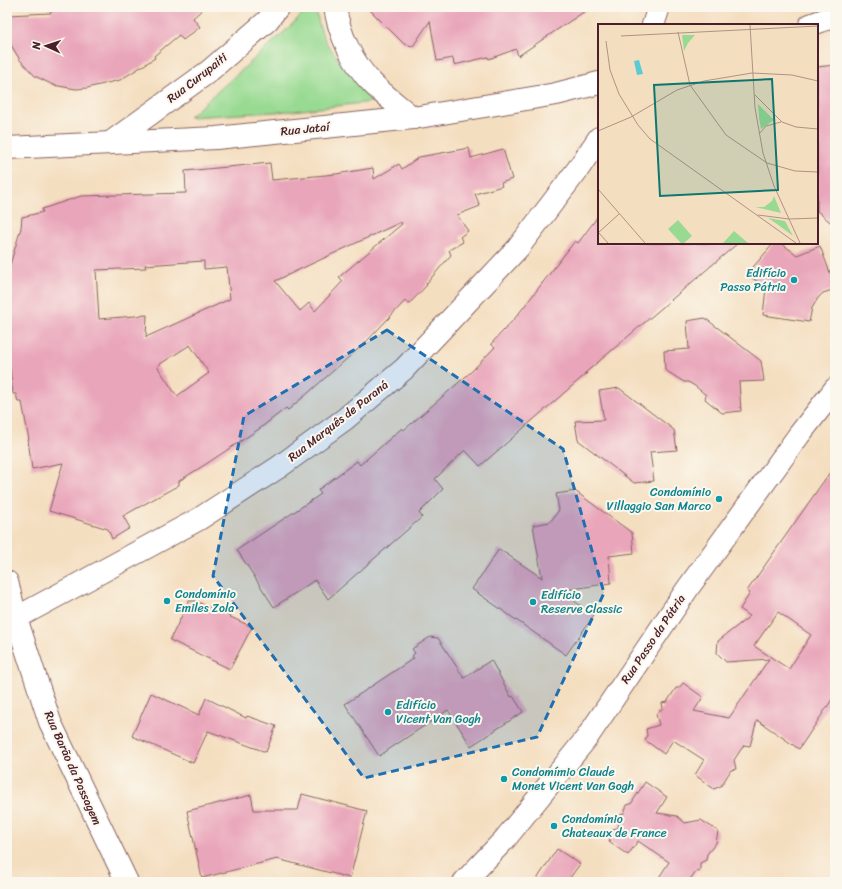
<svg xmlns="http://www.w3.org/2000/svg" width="842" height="889" viewBox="0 0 842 889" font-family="Sriracha,sans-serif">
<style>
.green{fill:#98da92;stroke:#717c5e}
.building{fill:#e9a5ba;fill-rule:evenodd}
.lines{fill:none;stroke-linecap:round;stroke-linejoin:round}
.street-casing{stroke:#86625f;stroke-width:24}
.street{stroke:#fff;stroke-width:22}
.marked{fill:#1f6fb2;fill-opacity:0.2;stroke:#1f6fb2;stroke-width:3;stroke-dasharray:8 5;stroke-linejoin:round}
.culture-dot{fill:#0f9aa8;stroke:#fbf7ec;stroke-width:1.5}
.labels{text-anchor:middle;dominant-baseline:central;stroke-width:4;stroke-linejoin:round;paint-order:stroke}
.street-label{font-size:12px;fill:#4a1f2b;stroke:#fbf7ec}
.culture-label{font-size:12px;fill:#0d838f;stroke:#fbf7ec;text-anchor:start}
.inset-road{fill:none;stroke:#b09284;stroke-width:1}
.view{fill:#0f766e;fill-opacity:0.15;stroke:#0f766e;stroke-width:2}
.inset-edge{fill:none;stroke:#4a1f2b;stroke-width:2}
</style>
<rect width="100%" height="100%" fill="#fbf7ec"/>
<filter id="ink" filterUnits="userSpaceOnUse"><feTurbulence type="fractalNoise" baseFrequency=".025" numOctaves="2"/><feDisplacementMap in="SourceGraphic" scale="8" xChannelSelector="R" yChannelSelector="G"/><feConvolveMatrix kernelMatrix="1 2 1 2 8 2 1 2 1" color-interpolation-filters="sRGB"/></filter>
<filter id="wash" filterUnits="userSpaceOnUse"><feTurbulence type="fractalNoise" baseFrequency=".012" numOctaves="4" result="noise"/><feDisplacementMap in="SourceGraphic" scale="16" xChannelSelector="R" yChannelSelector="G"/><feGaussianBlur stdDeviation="0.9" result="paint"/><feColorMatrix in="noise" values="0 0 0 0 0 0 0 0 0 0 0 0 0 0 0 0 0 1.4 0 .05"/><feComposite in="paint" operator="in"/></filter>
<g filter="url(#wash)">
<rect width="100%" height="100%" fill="#f4dec0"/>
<path class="green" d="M310 7H316C317 18 320 30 325 40 336 60 363 84 380 101L293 111 189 117 283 33Z"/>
<g id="blocks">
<g class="building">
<path d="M52 7H205L193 18 200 27 183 40 179 35 154 56 155 58 120 80 87 88 76 89 53 85 35 76 20 60 11 45 7 28V15L51 13Z"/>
<path d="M367 7H591L518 56 516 49 489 59 488 57 454 65 453 58 437 61 430 21 413 46 404 44Z"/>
<path d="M835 65V226L817 211V67Z"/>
<path d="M469 148 471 158 503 149 512 179 501 183 502 186 475 194 480 206 457 215 468 231 460 237 463 242 449 250 451 255 426 284 427 285 409 304 405 301 366 342 308 393 288 410 286 408 259 429 206 464 179 481V485L123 516 130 528 112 539 108 529 49 511 63 463 32 469 28 440H29L22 402H18L16 394H13L10 368 7 369V303H9L7 275 21 228 22 217 43 212 42 209 81 196 186 193 185 171 270 163 272 180 336 174 373 168 374 179 399 164 402 169 419 157ZM401 222 402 224 339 277 343 281 315 311 309 303 300 311 275 281ZM204 261V269L227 267 230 299 146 337 147 315 99 319 96 270 146 268 145 265ZM190 345 209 373 177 396 157 366Z"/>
<path d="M599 215V243H738L584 374 587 373 480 466 465 450 435 479 443 489 419 513 422 517 328 599 315 580 274 607 237 550 321 494 318 490 357 461 360 465 402 428 404 430 472 371 495 347 491 344 516 317 575 241 578 243Z"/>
<path d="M774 243H781L797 255 820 246 835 286V289L823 293 818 298 812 308 809 322 763 315 766 288 747 274Z"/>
<path d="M705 318 761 361 764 381 739 382 741 411 722 413 705 399 706 395 695 386 688 382H684L665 370 664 351 689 349 687 321Z"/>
<path d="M619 388 674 430 677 450 650 452 654 481 634 483 578 440 575 421 604 420 599 391Z"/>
<path d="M835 465V695L799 749 757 720 750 746 744 745 734 760 736 769 731 770 721 786 714 789 695 775 704 760 673 740 664 754 645 740 647 735 646 729 659 725 656 714 663 708 662 703 667 702 676 688H679L683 683 703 697 694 711 729 718 769 659 726 662 717 653 718 641 750 616 740 609 750 593 747 591ZM778 612 811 635 789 669 754 646Z"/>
<path d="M575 491 632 533 634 553 609 556 611 583 560 591 594 615 566 655 472 589 499 549 542 578 533 525 550 522 559 510 556 494Z"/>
<path d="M189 601H196L252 627 230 669 170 640Z"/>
<path d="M430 637 438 638 464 678 491 660 511 697 513 696 523 712 471 746 448 710 379 756 345 704 414 658 412 656 415 653 412 649Z"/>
<path d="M151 693 199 715 206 698 246 718 247 716 276 726 266 752 208 731 193 763 132 736Z"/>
<path d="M645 782 667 797 657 813 677 816 685 823 701 820 718 831 716 843 707 854 706 860 700 863V870L696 871 688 882H656L669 862 638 841 628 855 609 842 613 829 618 828 621 814 624 813 627 805 631 804Z"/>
<path d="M302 794 367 811 350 878 277 859 202 878 187 811 251 795 254 810H298Z"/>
<path d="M557 849 580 864 567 882H535Z"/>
</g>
</g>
</g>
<g filter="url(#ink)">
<use href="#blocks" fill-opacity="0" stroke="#86625f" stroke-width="1"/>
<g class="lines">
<g class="street-casing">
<g id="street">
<path d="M335 7C339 34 353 64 373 84 385 96 399 106 413 118"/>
<path d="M653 25 659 7"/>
<path d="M810 25 835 16"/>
<path d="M110 143 208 72 267 21 278 7"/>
<path d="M7 148 216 138 413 118 556 94 599 83"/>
<path d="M7 582 16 618 50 722 127 882"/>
<path d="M7 621 16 618 199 519 279 467 345 419 404 369 518 248 578 169 599 138"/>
<path d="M464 882 505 839 586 739 688 588 799 435 835 389"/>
</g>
</g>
<use href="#street" class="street"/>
</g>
</g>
<path class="marked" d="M387 330 563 449 604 593 537 737 364 778 213 576 244 416Z"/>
<g class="culture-dot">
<circle cx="794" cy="280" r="4"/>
<circle cx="719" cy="499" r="4"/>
<circle cx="167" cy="601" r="4"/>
<circle cx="533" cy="602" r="4"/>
<circle cx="388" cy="712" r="4"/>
<circle cx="504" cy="779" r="4"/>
<circle cx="554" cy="826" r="4"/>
</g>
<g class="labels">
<g class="street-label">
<text transform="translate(197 78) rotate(-38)">Rua Curupaiti</text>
<text transform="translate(305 129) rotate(-6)">Rua Jataí</text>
<text transform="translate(338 421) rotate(-38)">Rua Marquês de Paraná</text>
<text transform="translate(653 639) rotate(-56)">Rua Passo da Pátria</text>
<text transform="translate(73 768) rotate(66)">Rua Barão da Passagem</text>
</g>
<g class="culture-label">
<text x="786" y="273" text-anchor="end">Edifício<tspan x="786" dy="14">Passo Pátria</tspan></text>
<text x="711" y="492" text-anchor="end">Condomínio<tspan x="711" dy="14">Villaggio San Marco</tspan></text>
<text x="175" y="594">Condomínio<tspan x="175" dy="14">Emiles Zola</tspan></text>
<text x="541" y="595">Edifício<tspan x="541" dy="14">Reserve Classic</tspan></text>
<text x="396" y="705">Edifício<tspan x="396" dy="14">Vicent Van Gogh</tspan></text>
<text x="512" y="772">Condomímio Claude<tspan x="512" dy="14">Monet Vicent Van Gogh</tspan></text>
<text x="562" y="819">Condomínio<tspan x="562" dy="14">Chateaux de France</tspan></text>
</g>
</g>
<g transform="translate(598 24)">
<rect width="220" height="220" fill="#f4dec0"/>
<path d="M84 11H97L90 19 86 27ZM160 80 176 96 163 105 161 94ZM176 172 183 189 157 183H166L174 177ZM170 194 187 197 195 212 179 200ZM80 196 94 212 86 219H83L70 205ZM136 207 150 219H125Z" fill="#98da92"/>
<path d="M41 36 45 50 39 51 36 37Z" fill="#5dcad3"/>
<path class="inset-road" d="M152 1 157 84 165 129 176 162 202 219M80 8 92 61 128 111 169 139 197 147 220 148M23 12 220 2M8 17 12 46 21 70 40 101 52 115 198 219M157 71 184 98 198 103 220 105M0 107 33 93 79 66 106 57 154 49 194 51 220 57M161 110 168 102 183 98M0 165 47 219M160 191 191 195 220 194M0 209 21 190M1 209 10 219"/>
<path class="view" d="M174 55 180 166 62 172 56 61Z"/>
<rect width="220" height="220" class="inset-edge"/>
</g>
<rect width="842" height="889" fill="none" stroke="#fbf7ec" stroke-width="24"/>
<g transform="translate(46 46) rotate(273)" stroke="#fbf7ec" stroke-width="3" paint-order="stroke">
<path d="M0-3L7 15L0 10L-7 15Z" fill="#4a1f2b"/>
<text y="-6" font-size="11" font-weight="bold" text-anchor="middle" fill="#4a1f2b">N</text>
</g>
</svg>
